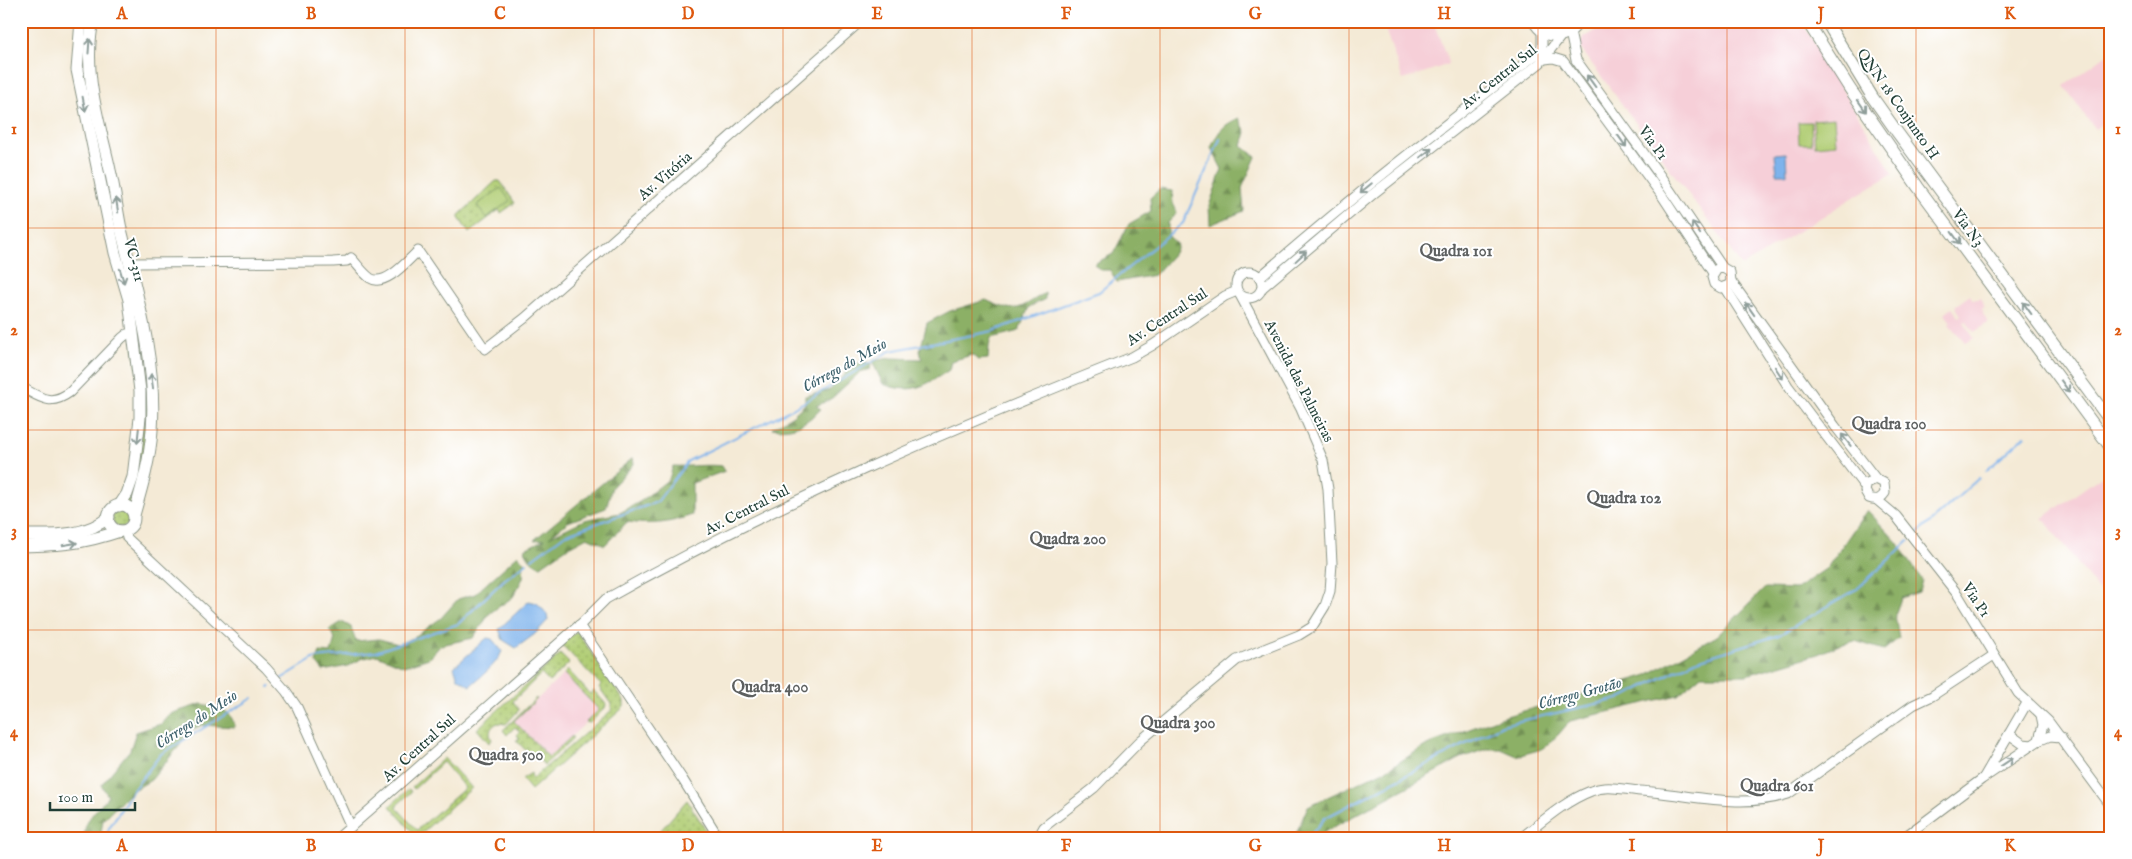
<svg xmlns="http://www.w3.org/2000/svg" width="2132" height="859" viewBox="0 0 2132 859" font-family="'IM FELL English',serif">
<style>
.built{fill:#f6cfd8}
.grass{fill:url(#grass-dots);stroke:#688554}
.forest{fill:url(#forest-firs);stroke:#56764d}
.garden{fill:#b1cd74;stroke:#688554}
.water{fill:#7eb3ec;stroke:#4e7890}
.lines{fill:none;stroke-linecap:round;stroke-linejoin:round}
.stream{stroke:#7eb3ec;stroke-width:2}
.minor-casing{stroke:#8a9485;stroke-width:11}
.major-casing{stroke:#8a9485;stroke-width:13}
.minor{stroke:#fff;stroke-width:9}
.major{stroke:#fff;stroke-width:11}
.oneway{stroke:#8f9e9a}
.grid{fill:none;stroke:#de580e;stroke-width:1;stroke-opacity:0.55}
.labels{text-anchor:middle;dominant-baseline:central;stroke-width:4;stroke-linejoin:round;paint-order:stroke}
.street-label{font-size:15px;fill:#1f3d34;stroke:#fff}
.neighbourhood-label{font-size:16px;font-weight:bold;fill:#5d6060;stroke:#fff}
.water-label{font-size:16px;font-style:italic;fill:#3c606b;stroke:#fff}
.neatline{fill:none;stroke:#de580e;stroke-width:2}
.grid-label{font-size:16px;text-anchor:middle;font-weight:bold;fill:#de580e}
</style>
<defs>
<pattern id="grass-dots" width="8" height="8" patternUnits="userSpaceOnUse" patternTransform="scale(1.25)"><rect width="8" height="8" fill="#b1cd74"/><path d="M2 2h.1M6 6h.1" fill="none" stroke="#8fa860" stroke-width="1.8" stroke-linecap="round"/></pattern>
<pattern id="forest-firs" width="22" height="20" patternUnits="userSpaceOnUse" patternTransform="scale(1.25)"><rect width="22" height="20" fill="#8cb066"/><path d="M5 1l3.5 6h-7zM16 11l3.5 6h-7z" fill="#729055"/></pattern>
</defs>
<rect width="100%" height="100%" fill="#fff"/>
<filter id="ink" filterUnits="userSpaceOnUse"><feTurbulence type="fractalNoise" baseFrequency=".02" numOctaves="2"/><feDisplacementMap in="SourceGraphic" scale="10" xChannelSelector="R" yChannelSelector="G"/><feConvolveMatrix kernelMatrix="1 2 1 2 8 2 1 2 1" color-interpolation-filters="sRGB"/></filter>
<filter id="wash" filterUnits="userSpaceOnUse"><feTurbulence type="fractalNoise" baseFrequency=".0096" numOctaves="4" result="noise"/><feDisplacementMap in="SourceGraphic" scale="20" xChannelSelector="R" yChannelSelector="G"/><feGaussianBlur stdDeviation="1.12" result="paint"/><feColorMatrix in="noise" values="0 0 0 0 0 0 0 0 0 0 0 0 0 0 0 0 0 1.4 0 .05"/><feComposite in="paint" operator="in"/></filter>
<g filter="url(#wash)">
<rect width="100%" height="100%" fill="#f4ead6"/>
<g class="built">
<path d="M1382 21H1433L1449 64 1403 80Z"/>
<path d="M1612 21H1801L1893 173 1742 266 1578 45 1585 37Z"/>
<path d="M2111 51V117L2095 129 2064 86Z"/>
<path d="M1970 295 1973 300 1980 298 1983 301 1984 307 1981 310 1988 323 1974 332 1966 321 1963 322 1974 338 1966 343 1949 324 1951 322 1945 314 1952 308 1959 317 1961 315 1955 306Z"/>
<path d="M2110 470 2111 471V607L2043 518Z"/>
<path d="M21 555 27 637 21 638Z"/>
<path d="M564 674 599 710 549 758 514 721Z"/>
</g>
<g class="grass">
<path d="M1538 21H1575L1573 25 1555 33Z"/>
<path d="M496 181H500L515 203 501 213 499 210 469 233 459 218V215Z"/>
<path d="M122 254 147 364 149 449 133 507 125 501 144 418 120 255Z"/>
<circle cx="121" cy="518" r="9"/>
<path d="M577 631 624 701V707L531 790 522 779 531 773 532 779 612 710 611 704 599 687 601 685 561 644Z"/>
<path d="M560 654 569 663 549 682 541 674 513 701 519 710 506 724 498 723C490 726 488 733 492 740L489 743 477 729Z"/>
<path d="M568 670 590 694 594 691 606 704 605 708 590 723 586 722 599 710 564 674Z"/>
<path d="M536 698 537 699 514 721 549 757 572 736V740L544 765 538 758 541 756 539 753 533 758 516 740 520 739 517 735 520 732 515 727 507 735 503 730Z"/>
<path d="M444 758 472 788 417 837 390 806 409 789 411 792 397 805V808L417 830 465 788 443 762 414 789 412 787Z"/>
<path d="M687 800 711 838H654Z"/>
</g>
<g class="forest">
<path d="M1239 118 1246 132 1242 146 1256 157 1242 188 1244 211 1210 225 1209 206 1222 169 1211 148C1219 130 1222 126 1239 118Z"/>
<path d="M1160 189 1172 191 1173 204 1177 212 1168 223V235L1177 245 1174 253 1155 275 1117 282 1110 270H1100L1094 264 1113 254 1129 224 1151 211 1150 198Z"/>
<path d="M1045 293V299L1029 307 1019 331 991 338 989 346 988 359 978 360 972 355 951 361 949 370C925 386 912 395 883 384L872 361 891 358 922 359 920 351 927 323 950 311 986 300C1017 315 1018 309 1045 293Z"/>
<path d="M863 360 871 365 870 369 860 372 831 399 816 406 821 409C805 424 794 431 772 428L793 415 805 404V396L830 390 847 372Z"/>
<path d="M633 458 634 464 612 487 606 508 568 522 549 537 584 520 620 513 641 501 669 479 673 466C690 467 705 464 722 466L725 471 692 483V515C668 524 652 525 627 522L605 545 587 537 565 549 541 566C532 564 527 557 525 549L545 539 534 540Z"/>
<path d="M1867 510 1897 542 1922 580 1919 592 1901 598 1895 615 1899 638 1884 650 1855 641 1839 645 1818 654 1746 675H1701L1678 695 1570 721 1558 735 1542 749 1517 756 1501 749H1486L1461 758 1326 831 1319 838H1291L1295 836 1308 806 1388 769 1427 745 1496 719 1645 676 1717 636 1765 588 1796 589 1827 568Z"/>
<path d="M518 555 524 562 523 578 513 597 490 613 473 638 441 645 429 658 404 666 377 655 361 659 348 666 323 671 316 662 320 652 331 653 335 638 329 630 342 622 351 627 356 641 379 639 398 644 413 638 441 618 458 599 475 594Z"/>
<path d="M201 704C218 708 230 707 235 727L202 725 186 732 180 745 151 780 132 791 103 820 100 838H84C84 818 97 811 108 796L101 785 130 750 136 732 161 724 170 714Z"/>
</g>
<g class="garden">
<path d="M1834 118 1836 144 1815 146 1813 120Z"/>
<path d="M1798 122H1811L1812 144H1799Z"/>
<path d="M501 188 510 201 486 218 477 205Z"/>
</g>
<g class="water">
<path d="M1786 153 1787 174H1777L1775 154Z"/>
<path d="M529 601 537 603 547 614 548 620 535 634 516 648 503 640 499 629Z"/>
<path d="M487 638 492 639 502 651C497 665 481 676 470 686L458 678 454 667Z"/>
</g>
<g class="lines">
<g class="stream">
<path d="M1986 471 2025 436"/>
<path d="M1917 534 1979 478"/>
<path d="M532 559 564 535 657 502 688 461 794 408 890 351 993 331 1099 292 1183 223 1220 139"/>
<path d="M281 679 315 658 375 652 458 624 504 580 527 563"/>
<path d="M269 687H270"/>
<path d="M106 838 109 828 133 790 161 754 253 698"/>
<path d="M1308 838 1325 818 1502 725 1619 699 1697 660 1779 635 1857 589 1909 541"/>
</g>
</g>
</g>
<g filter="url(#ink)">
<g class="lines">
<g class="minor-casing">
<g id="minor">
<path d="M1570 32 1576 60 1661 177 1723 268 1730 272 1731 281 1729 285 1721 288 1714 284 1712 277 1717 269 1723 268"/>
<path d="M1545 59 1553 58 1563 61 1663 197 1713 273"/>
<path d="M129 263 333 262 347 261 351 258C357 264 363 273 370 278 385 288 408 260 418 251L485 349 525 318 861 21"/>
<circle cx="1249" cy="285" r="13"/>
<path d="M1260 277C1349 199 1443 126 1537 54L1542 48V32"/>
<path d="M1731 281 1835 426 1876 479 1884 483 1885 493C1881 499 1877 501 1869 498L1865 491 1867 483 1876 479"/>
<path d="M1263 287 1373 194 1540 63 1561 36"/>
<path d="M1725 287 1788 386 1865 487"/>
<path d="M21 387C40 397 50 407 70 392L122 338 127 334 133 333"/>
<path d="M1877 500 1896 516 1958 595 2018 693 2048 721 2111 806"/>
<path d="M125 530 127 538 266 668 286 691 297 707 351 827"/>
<path d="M579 625 683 780 719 838"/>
<path d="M2009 734 2023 744 2032 745"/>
<path d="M2039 740 2043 725 2041 715"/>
<path d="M1984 777 2027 703"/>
<path d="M338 838 583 622 606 599C774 504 953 428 1132 357L1153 345 1225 296 1237 291"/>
<path d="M1038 838 1044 827 1094 788 1140 741 1237 660 1299 635 1312 627 1325 606 1330 591 1332 563 1328 489 1323 460 1301 409 1240 295"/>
<path d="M1521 838C1543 821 1565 801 1591 791 1608 784 1624 790 1640 791 1689 794 1741 810 1788 794L1913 705 1932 696 1994 655"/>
<path d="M1903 838 1982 779 2038 741 2050 736 2061 737"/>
</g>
</g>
<g class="major-casing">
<g id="major">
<path d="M81 21 77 70 115 253 129 300 140 391V418L133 477 127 494 119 506"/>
<path d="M93 21C82 73 99 120 110 170 115 190 117 210 121 229 137 295 157 362 152 430 150 460 142 487 134 515"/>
<path d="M1534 21C1544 40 1568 41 1578 21"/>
<path d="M1807 21 1850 89 1918 187 2111 448"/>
<path d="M1826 21 1873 98 1897 132 2111 422"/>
<circle cx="121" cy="518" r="13"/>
<path d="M21 535C52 535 84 538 109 517"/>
<path d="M21 546C60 545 82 544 120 531"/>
</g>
</g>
<use href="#minor" class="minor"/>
<use href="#major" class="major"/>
</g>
<defs><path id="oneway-shaft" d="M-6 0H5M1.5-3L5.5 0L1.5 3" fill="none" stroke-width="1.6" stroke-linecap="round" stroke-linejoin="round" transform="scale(1.25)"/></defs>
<g class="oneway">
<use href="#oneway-shaft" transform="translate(89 46) rotate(-86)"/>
<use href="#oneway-shaft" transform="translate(1591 81) rotate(-126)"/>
<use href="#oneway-shaft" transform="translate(84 104) rotate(79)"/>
<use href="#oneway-shaft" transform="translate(1862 106) rotate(55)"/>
<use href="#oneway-shaft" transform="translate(1622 141) rotate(54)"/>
<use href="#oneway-shaft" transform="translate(1426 153) rotate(-38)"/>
<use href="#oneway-shaft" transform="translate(1366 188) rotate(141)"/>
<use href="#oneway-shaft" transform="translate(117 205) rotate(-99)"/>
<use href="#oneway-shaft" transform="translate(1696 228) rotate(-124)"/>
<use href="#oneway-shaft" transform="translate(1956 238) rotate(54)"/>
<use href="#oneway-shaft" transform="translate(1301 256) rotate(-43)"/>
<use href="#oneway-shaft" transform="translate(122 276) rotate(73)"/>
<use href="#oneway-shaft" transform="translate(2027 308) rotate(-126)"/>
<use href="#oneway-shaft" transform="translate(1750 309) rotate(-125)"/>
<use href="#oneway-shaft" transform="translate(1779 373) rotate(57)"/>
<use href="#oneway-shaft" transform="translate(152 381) rotate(-98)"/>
<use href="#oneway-shaft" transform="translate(2065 386) rotate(54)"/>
<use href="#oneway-shaft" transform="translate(138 436) rotate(96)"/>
<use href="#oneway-shaft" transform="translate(1846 440) rotate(-128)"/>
<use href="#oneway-shaft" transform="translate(70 544) rotate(-9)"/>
<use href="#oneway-shaft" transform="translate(2007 762) rotate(-34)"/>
</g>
</g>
<path class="grid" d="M216 21V838M405 21V838M594 21V838M783 21V838M972 21V838M1160 21V838M1349 21V838M1538 21V838M1727 21V838M1916 21V838M21 228H2111M21 430H2111M21 630H2111"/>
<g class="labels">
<g class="street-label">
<text transform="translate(1499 77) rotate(-39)">Av. Central Sul</text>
<text transform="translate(1898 104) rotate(55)">QNN 18 Conjunto H</text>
<text transform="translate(1653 143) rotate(54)">Via P1</text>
<text transform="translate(665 176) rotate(-41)">Av. Vitória</text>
<text transform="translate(1968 228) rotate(54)">Via N3</text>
<text transform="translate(134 260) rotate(75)">VC-311</text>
<text transform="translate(1167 317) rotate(-33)">Av. Central Sul</text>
<text transform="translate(1299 381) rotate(63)">Avenida das Palmeiras</text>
<text transform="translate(747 510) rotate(-27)">Av. Central Sul</text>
<text transform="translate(1976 600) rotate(56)">Via P1</text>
<text transform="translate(419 748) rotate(-42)">Av. Central Sul</text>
</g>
<g class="neighbourhood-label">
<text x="1456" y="252">Quadra 101</text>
<text x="1889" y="425">Quadra 100</text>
<text x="1624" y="499">Quadra 102</text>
<text x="1068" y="540">Quadra 200</text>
<text x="770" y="688">Quadra 400</text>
<text x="1178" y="724">Quadra 300</text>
<text x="506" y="756">Quadra 500</text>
<text x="1777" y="787">Quadra 601</text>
</g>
<g class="water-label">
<text transform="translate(845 366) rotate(-29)">Córrego do Meio</text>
<text transform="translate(1580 694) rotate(-15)">Córrego Grotão</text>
<text transform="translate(197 720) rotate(-33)">Córrego do Meio</text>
</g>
</g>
<rect width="2132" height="859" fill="none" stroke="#fff" stroke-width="55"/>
<path d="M50 802v8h85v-8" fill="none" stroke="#1f3d34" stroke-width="2.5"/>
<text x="58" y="802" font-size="15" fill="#1f3d34" stroke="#ffffff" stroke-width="4" paint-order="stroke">100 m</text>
<rect x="28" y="28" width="2076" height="804" class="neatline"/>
<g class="grid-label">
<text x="122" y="19">A</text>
<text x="311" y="19">B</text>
<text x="500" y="19">C</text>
<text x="688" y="19">D</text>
<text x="877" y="19">E</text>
<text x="1066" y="19">F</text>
<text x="1255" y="19">G</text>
<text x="1444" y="19">H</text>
<text x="1632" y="19">I</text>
<text x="1821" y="19">J</text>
<text x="2010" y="19">K</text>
<text x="14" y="134">1</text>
<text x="2118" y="134">1</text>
<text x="14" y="335">2</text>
<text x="2118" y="335">2</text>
<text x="14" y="536">3</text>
<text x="2118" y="536">3</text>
<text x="14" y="737">4</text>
<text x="2118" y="737">4</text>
<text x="122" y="851">A</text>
<text x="311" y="851">B</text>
<text x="500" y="851">C</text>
<text x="688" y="851">D</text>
<text x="877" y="851">E</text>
<text x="1066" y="851">F</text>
<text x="1255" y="851">G</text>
<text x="1444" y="851">H</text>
<text x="1632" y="851">I</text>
<text x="1821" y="851">J</text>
<text x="2010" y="851">K</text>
</g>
</svg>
